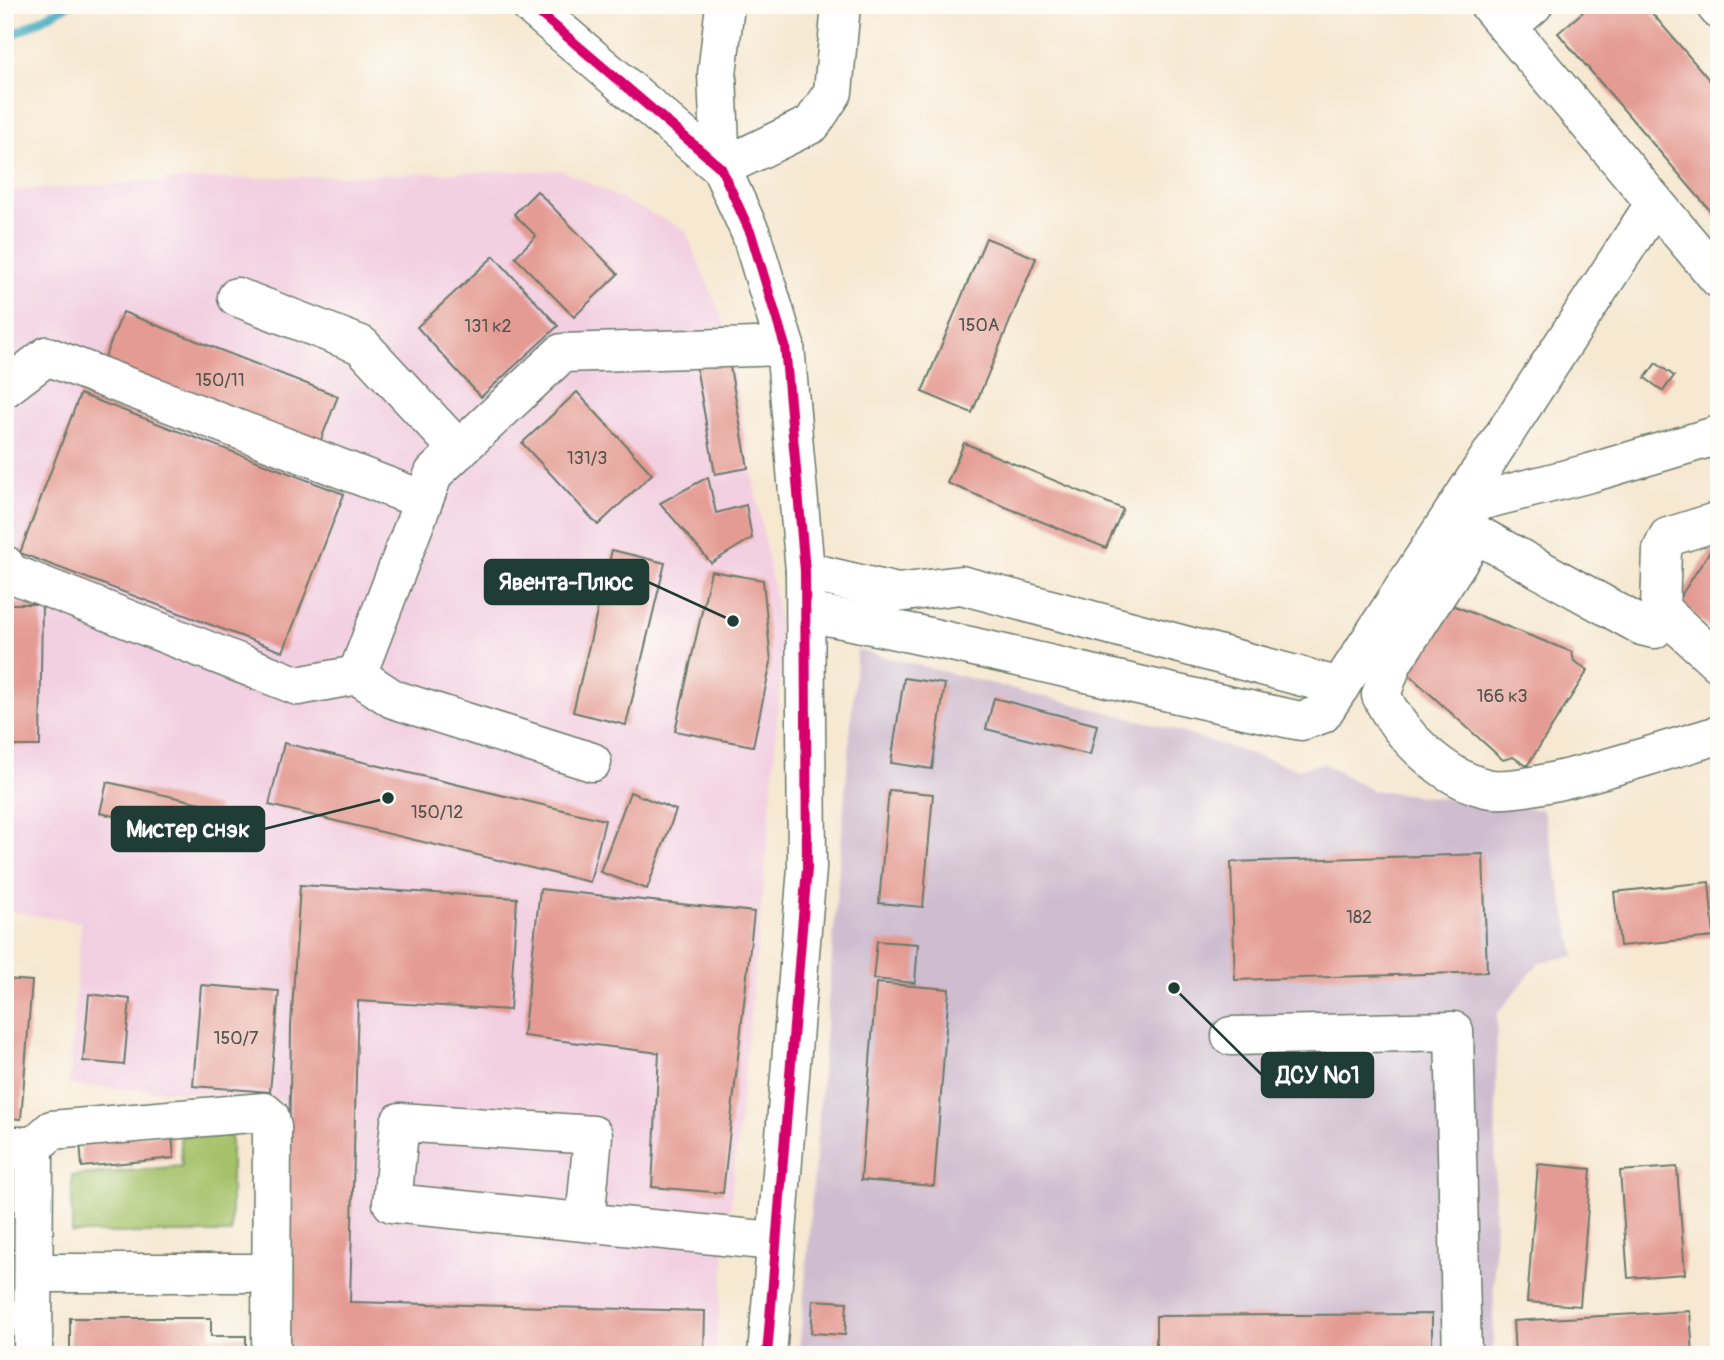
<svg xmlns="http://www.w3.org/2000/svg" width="1724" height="1360" viewBox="0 0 1724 1360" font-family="Pangolin,sans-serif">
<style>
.built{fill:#f2cfe1}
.industrial{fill:#cfbdcf}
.green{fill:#a5c26a;stroke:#62804f;stroke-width:2}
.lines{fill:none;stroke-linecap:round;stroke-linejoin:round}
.stream{stroke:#40aac0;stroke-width:9}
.building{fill:#e49b93}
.minor-casing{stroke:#6a796b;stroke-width:41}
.minor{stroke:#fff;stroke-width:38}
.cycleway-casing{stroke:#fdfcf7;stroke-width:15}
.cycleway{stroke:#d6006c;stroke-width:10}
.labels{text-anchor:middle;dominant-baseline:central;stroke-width:7;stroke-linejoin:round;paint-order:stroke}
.number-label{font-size:18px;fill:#50544c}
.leader{fill:none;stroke:#1f3d34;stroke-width:2.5}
.callout-dot{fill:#1f3d34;stroke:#fdfcf7;stroke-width:2.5}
.callout{fill:#1f3d34;stroke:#1f3d34;stroke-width:2.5}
.callout-label{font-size:23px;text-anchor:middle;font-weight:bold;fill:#fff}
</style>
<rect width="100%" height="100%" fill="#fdfcf7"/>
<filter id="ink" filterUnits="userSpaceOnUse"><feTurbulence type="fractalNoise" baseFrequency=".0143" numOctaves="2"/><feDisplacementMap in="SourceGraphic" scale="14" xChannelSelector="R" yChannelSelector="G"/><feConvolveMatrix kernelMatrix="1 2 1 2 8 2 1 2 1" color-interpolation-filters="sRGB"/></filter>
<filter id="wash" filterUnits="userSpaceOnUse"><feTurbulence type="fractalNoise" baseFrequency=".00686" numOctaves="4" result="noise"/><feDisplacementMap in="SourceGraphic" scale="28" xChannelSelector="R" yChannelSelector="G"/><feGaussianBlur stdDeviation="1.57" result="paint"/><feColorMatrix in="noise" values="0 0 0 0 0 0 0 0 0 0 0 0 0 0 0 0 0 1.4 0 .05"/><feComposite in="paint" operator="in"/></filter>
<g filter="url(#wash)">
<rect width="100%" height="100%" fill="#f6e8d1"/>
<path class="built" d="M562 170 685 230 725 325 783 642 766 862 715 1355H279L283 1099 69 1085 81 922 5 911V191L182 180Z"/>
<path class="industrial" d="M857 650 1155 724 1298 769 1323 763 1371 790 1543 810 1575 956 1540 962 1497 1014 1493 1355H799Z"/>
<path class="green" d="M231 1131V1233H72V1176L182 1166 180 1136Z"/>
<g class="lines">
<path class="stream" d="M5 39 68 5"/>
</g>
<g id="blocks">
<g class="building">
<path d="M1591 5H1645L1719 91V221L1558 33Z"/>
<path d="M537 191 618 274 574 317 515 257 536 236 514 214Z"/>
<path d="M986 238 1036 258 972 413 922 392Z"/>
<path d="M494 256 558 326 481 397 417 327Z"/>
<path d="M123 312 338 396 318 447 102 364Z"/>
<path d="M727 350 748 468 715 474 694 355Z"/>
<path d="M1656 363 1674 376 1663 391 1645 378Z"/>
<path d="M577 392 652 474 598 525 522 443Z"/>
<path d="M80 394 344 494 283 652 20 553Z"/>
<path d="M964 443 1123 509 1106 548 947 483Z"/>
<path d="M708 477 716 513 746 505 752 538 711 563 660 503Z"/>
<path d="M1719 537V637L1678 600Z"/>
<path d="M612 550 665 563 626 725 573 712Z"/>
<path d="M711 571 763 580 771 662 753 746 675 731Z"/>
<path d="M5 604H42L40 746H5Z"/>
<path d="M1452 605 1572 652 1574 661 1588 670 1527 766 1513 757 1503 760 1408 674Z"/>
<path d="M904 678 945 684 932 769 891 763Z"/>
<path d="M994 698 1097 725 1090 755 986 729Z"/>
<path d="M284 743 605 820 590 882 269 805Z"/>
<path d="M107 782 218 807 211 838 100 813Z"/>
<path d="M889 790 933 794 923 907 879 903Z"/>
<path d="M630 792 676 810 647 889 600 872Z"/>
<path d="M1483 854 1487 972 1235 980 1231 862Z"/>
<path d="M1709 882 1714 937 1620 946 1614 892Z"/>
<path d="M300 885 517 898 510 1010 358 1001 350 1302 705 1311 704 1355H286L291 1027Z"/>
<path d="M540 889 754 912 723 1193 652 1187 659 1053 523 1036Z"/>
<path d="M877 941 918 944 915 983 873 979Z"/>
<path d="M5 979 32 981 21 1119 5 1118Z"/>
<path d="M876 983 949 989 934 1186 861 1180Z"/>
<path d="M201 985 279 991 270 1092 193 1086Z"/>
<path d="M89 994 130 999 124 1065 83 1061Z"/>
<path d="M172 1133 174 1158 82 1167 80 1141Z"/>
<path d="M1538 1164 1591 1169 1580 1306 1527 1302Z"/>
<path d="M1677 1167 1685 1274 1628 1278 1620 1171Z"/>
<rect x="5" y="1190" width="15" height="24"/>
<path d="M813 1300 847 1302 845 1335 811 1333Z"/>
<path d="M1690 1311 1693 1355H1515L1513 1321Z"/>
<path d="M1432 1314V1355H1156V1316Z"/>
<path d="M70 1318H211V1336H246V1355H70Z"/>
</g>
</g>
</g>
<g filter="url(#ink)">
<use href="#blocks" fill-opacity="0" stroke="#6a796b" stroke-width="2"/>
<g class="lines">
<g class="minor-casing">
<g id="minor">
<path d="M530 5 721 168 751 234 785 346 805 571 807 868 767 1355"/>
<path d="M725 5 717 74 721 168 812 124 833 92 841 5"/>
<path d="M1489 5 1719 279"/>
<path d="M1715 5 1719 10"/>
<path d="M1507 27 1533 5"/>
<path d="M237 297 361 345 459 450"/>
<path d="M5 388 47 356 423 500"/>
<path d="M1460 506 1590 473 1719 435"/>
<path d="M1719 521 1668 537 1662 550 1660 609 1719 663"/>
<path d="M5 565 10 573 298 686 357 675"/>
<path d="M805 571 897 593 961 585 1340 687"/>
<path d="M1660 609 1659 624 1654 629 1642 626 1476 534 1393 662 1381 695C1398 733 1443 778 1486 788 1528 798 1670 748 1719 735"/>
<path d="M806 612C972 643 1136 687 1301 721L1322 714 1655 203"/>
<path d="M592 762 393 699 357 675 434 473 562 353 785 346"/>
<path d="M1231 1036 1454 1031 1462 1355"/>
<path d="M5 1146H34L52 1130 264 1112 270 1117 272 1127 271 1355"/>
<path d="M585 1222 593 1135 400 1122 392 1203 774 1241"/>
<path d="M34 1273H271"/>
<path d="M33 1355 34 1146"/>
</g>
</g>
<use href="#minor" class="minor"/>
<g class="cycleway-casing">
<path id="cycleway" d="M530 5 721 168 751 234 785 346 805 571 807 868 767 1355"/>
</g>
<use href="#cycleway" class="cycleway"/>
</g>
</g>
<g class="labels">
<g class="number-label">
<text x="979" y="325">150А</text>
<text x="488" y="326">131 к2</text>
<text x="220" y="380">150/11</text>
<text x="587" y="458">131/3</text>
<text x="1502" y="696">166 к3</text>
<text x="437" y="812">150/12</text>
<text x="1359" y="917">182</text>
<text x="236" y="1038">150/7</text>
</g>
</g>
<path class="leader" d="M733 621L648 582M388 798L264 829M1174 988L1262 1075"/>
<g class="callout-dot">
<circle cx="733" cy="621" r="7"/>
<circle cx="388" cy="798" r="7"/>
<circle cx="1174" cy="988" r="7"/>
</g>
<g class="callout">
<rect x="485" y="560" width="163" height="44" rx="7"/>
<rect x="112" y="807" width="152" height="44" rx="7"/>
<rect x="1262" y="1053" width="111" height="44" rx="7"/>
</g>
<g class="callout-label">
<text x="566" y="590">Явента-Плюс</text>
<text x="188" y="837">Мистер снэк</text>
<text x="1318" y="1083">ДСУ №1</text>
</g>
<rect width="1724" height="1360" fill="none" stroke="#fdfcf7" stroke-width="28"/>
</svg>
